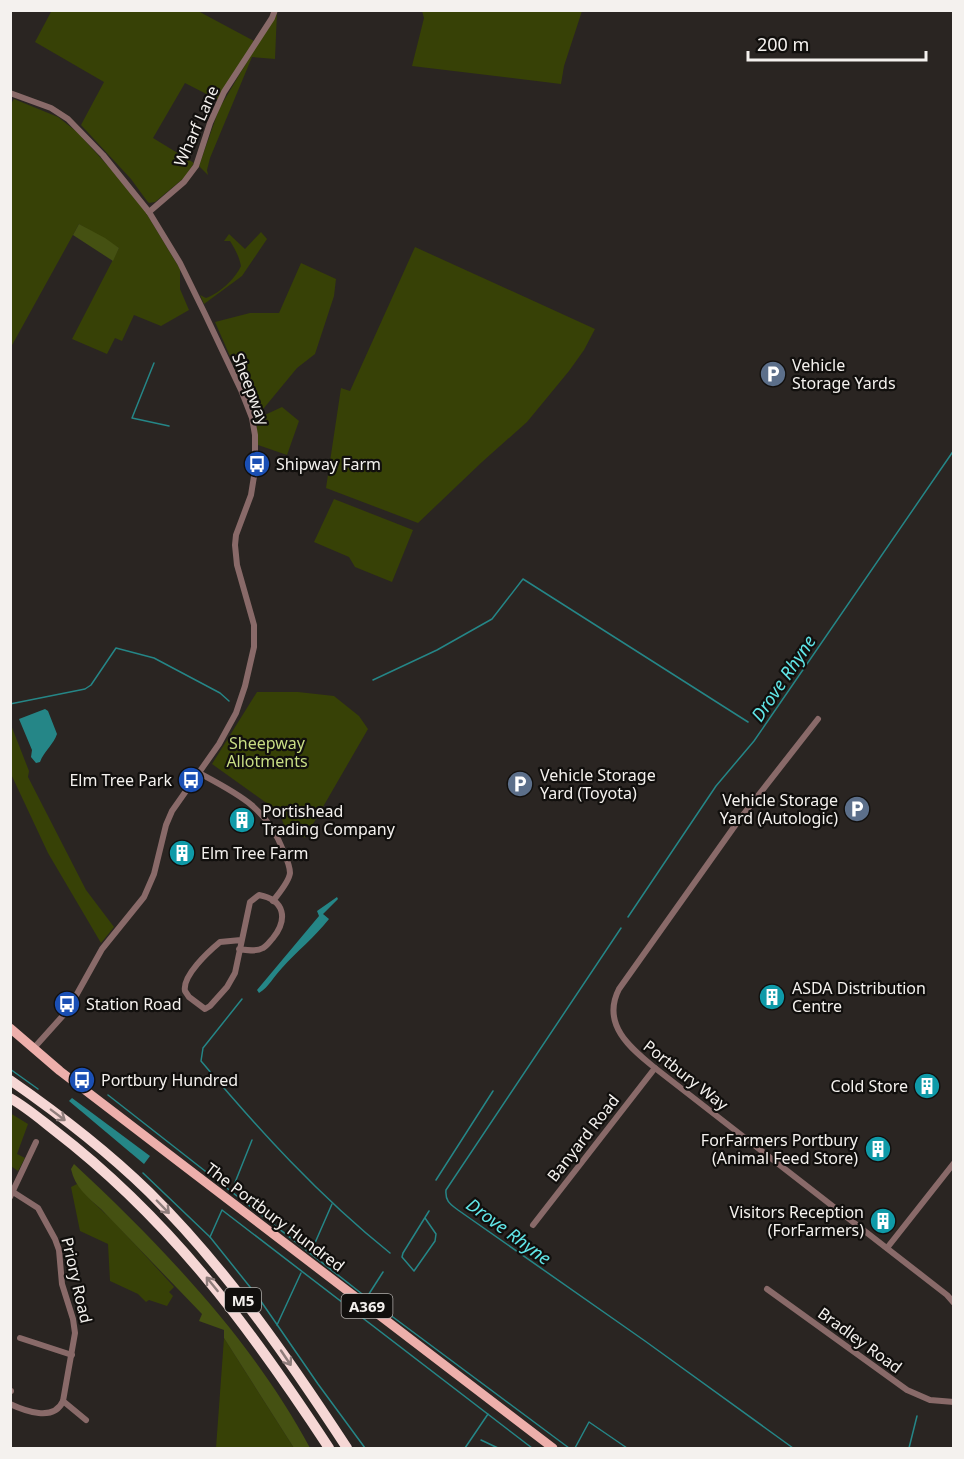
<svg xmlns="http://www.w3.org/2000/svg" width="964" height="1459" viewBox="0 0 964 1459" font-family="'Noto Sans',sans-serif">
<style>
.green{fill:#374106}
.forest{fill:#455112}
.water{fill:#258687}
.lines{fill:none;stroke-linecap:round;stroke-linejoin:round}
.stream{stroke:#258687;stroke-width:1.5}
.minor{stroke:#896a69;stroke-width:6}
.primary{stroke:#edafab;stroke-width:9}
.motorway{stroke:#f6d7d5;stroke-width:10}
.oneway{stroke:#8f7d7b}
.labels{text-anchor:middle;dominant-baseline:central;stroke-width:4.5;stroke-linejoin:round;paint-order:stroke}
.shield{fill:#110f0d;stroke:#b0adaa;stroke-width:1.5}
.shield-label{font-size:15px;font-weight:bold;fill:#f4f1ee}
.street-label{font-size:16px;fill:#f4f1ee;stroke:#110f0d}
.poi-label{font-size:16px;fill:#f4f1ee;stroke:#110f0d;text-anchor:start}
.park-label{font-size:16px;fill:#c8dd84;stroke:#110f0d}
.water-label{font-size:18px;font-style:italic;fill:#61e6e8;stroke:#110f0d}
</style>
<rect width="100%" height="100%" fill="#2a2522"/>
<g class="green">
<path d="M52 10 198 11 254 41 218 100 185 83 153 138 194 163 185 177 155 202 149 203 147 201 131 179 81 125 104 82 35 42Z"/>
<path d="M277 11 275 59 252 57 210 158 207 170 208 175 199 166 219 109Z"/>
<path d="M422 11H582L564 66 561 84 412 66 424 18Z"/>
<path d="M14 99 58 117 77 132 109 167 145 211 180 269V289L189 310 161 326 134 315 122 341 115 338 107 354 72 339 119 248 79 224 11 347 10 105Z"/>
<path d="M261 232 267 239 242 276 204 304 200 295 206 298C220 293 235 279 241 266 239 256 235 249 230 241H224L229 234 245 249Z"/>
<path d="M415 247 595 329 584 350 569 371 527 422 482 462 418 523 326 488 341 388 350 391Z"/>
<path d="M301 263 336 279 334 296 315 354 297 368 264 408 257 412 254 411 215 322 250 313H279Z"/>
<path d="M282 407 299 421 287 455 258 445 256 419Z"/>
<path d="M334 499 413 530 392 582 355 567 349 557 314 542Z"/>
<path d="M257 692H298L334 696 359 716 368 729 305 838 284 825 279 812 212 764Z"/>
<path d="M11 725 29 771 28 777 86 890 114 927 101 943 48 853 11 774Z"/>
<path d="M10 1113 28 1124 17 1154 25 1158 18 1171 11 1166Z"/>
<path d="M77 1184C87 1198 101 1209 113 1221 134 1243 154 1265 174 1287L169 1292 173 1296 167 1306 149 1300 146 1302 138 1294 110 1281 108 1244 80 1231 71 1187Z"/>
<path d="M224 1338 294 1448H216Z"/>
</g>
<g class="forest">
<path d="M79 224 105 238 119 248 113 261 73 235Z"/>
<path d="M74 1164C164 1248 252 1340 310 1448H294L224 1338V1330L199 1321 202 1314 101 1209C87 1197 75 1187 71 1169Z"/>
</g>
<g class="water">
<path d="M45 709 48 711 57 734C54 744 44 751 40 762L36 763 31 757 32 750 19 719Z"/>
<path d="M337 897 338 899 323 914 329 919C315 937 297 951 282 968 274 976 269 987 259 993L257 990 319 916 317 911Z"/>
<path d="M72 1098 150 1156 144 1164 69 1101Z"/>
</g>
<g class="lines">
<g class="stream">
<path d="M154 363 132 418 169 426"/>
<path d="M373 680 437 650 492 619 523 579 748 722"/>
<path d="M10 704 85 689 91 685 116 648 154 658 220 693 229 701"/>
<path d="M628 917 716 786 754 741 954 450"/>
<path d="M621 928 446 1190C445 1201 450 1204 458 1210L645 1341 793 1448"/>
<path d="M242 999 203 1048 201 1061C258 1129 320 1197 390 1253"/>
<path d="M10 1069 38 1089"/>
<path d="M108 1095 366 1297 569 1448"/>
<path d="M143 1173 210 1237 258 1297 318 1384 365 1448"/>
<path d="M436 1180 493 1091"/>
<path d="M232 1190 252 1140"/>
<path d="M425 1218 436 1234 435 1241 414 1271 402 1257 403 1253 429 1211"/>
<path d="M210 1237 222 1210 532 1448"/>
<path d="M311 1252 332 1204"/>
<path d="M367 1297 383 1272"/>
<path d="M277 1325 301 1273"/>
<path d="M481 1440 498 1448"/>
<path d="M465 1448 488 1414"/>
<path d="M575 1448 589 1422 627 1448"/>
<path d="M909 1448 917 1416"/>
</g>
<g class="minor">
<path d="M10 93 51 108 68 119 103 155 149 212 180 263 205 314 241 390 252 418 255 435V470L251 495 236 535 235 545 237 565 254 625V647L245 686 236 713 219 744 172 811 166 825 154 874 144 897 102 949 68 1010 33 1049"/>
<path d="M149 212 184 182 196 166 210 123 224 92 272 18 275 10"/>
<path d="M818 719 739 820 619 989C601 1024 630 1048 655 1068L947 1295 954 1303"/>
<path d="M199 773C238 794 266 807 283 850 286 857 290 866 290 873 289 882 279 893 273 901"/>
<path d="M239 949C247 950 256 952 263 948 267 946 270 941 273 938 288 919 285 900 259 895L250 902 235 973 227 987 210 1006 205 1009 189 997 185 991C182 976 208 952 220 942L241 940"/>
<path d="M13 1192 38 1208 55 1239 59 1250 62 1284 73 1319 75 1333 63 1401 86 1420"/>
<path d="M10 1197 36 1142"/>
<path d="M533 1225 655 1068"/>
<path d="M887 1248 954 1163"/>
<path d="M767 1289 907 1390 930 1400 954 1402"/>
<path d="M20 1338 72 1355"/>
<path d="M10 1391H11"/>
<path d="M10 1404C25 1411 54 1422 63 1401"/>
</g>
<path class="primary" d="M10 1028 60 1071 553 1448"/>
<g class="motorway">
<path d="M10 1080C59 1114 107 1151 149 1192 226 1268 288 1358 347 1448"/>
<path d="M10 1098C26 1107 40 1119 54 1130 171 1220 249 1326 329 1448"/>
</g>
</g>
<defs><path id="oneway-shaft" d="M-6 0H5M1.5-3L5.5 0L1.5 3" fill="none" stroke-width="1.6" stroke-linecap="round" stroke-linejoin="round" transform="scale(1.5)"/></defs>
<g class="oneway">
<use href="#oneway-shaft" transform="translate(58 1115) rotate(37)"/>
<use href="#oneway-shaft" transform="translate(163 1207) rotate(46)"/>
<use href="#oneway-shaft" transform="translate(212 1284) rotate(-129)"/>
<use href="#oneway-shaft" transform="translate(286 1358) rotate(56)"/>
</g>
<defs>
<g id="parking-disc" transform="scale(1.35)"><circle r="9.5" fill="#5c6f8a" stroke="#110f0d"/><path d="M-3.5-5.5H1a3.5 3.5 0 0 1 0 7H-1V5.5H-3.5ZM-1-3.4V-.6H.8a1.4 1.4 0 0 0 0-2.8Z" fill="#fff"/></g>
<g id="bus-disc" transform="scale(1.35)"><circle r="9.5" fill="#1a4fb4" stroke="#110f0d"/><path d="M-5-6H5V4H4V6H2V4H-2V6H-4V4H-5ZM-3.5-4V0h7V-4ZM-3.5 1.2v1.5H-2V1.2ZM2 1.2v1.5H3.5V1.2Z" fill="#fff"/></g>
<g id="building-disc" transform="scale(1.35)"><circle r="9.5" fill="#0f9aa8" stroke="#110f0d"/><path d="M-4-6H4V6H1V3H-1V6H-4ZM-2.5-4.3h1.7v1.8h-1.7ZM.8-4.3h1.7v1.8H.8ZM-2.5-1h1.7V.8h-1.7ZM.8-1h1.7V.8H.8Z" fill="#fff"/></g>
</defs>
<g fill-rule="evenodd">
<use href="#parking-disc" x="773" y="374"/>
<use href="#bus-disc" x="257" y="464"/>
<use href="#bus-disc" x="191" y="780"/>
<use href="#parking-disc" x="520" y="784"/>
<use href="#parking-disc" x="857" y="809"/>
<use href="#building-disc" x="242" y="820"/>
<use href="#building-disc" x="182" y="853"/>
<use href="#building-disc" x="772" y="997"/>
<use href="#bus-disc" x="67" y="1004"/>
<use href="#bus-disc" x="82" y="1080"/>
<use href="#building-disc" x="927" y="1086"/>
<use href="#building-disc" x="878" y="1149"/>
<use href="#building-disc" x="883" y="1221"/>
</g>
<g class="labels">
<g class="shield">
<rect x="225" y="1288" width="36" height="24" rx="4.5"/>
<rect x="341.5" y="1294" width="51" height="24" rx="4.5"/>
</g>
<g class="shield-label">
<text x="243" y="1300">M5</text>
<text x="367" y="1306">A369</text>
</g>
<g class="street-label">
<text transform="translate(196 126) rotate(-66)">Wharf Lane</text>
<text transform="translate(251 389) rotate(69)">Sheepway</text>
<text transform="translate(686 1075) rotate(38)">Portbury Way</text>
<text transform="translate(583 1138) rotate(-52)">Banyard Road</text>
<text transform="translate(275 1217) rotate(37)">The Portbury Hundred</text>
<text transform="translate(77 1280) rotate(77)">Priory Road</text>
<text transform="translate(860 1340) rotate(36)">Bradley Road</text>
</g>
<g class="poi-label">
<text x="792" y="365">Vehicle<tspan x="792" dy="18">Storage Yards</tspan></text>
<text x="276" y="464">Shipway Farm</text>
<text x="540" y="775">Vehicle Storage<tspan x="540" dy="18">Yard (Toyota)</tspan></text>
<text x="172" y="780" text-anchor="end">Elm Tree Park</text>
<text x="838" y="800" text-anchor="end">Vehicle Storage<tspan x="838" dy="18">Yard (Autologic)</tspan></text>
<text x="262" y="811">Portishead<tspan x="262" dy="18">Trading Company</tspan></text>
<text x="201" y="853">Elm Tree Farm</text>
<text x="792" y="988">ASDA Distribution<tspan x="792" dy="18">Centre</tspan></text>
<text x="86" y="1004">Station Road</text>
<text x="101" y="1080">Portbury Hundred</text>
<text x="908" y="1086" text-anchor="end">Cold Store</text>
<text x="858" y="1140" text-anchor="end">ForFarmers Portbury<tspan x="858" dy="18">(Animal Feed Store)</tspan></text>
<text x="864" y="1212" text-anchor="end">Visitors Reception<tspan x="864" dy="18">(ForFarmers)</tspan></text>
</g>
<g class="park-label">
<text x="267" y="743">Sheepway<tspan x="267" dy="18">Allotments</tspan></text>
</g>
<g class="water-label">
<text transform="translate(783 678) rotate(-56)">Drove Rhyne</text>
<text transform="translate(509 1231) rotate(36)">Drove Rhyne</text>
</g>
</g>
<rect width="964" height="1459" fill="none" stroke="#f4f1ee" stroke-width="24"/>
<path d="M748 51v9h178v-9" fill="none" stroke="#f4f1ee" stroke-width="3"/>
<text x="757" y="51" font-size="18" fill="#f4f1ee" stroke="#110f0d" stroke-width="4.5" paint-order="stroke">200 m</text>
</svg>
